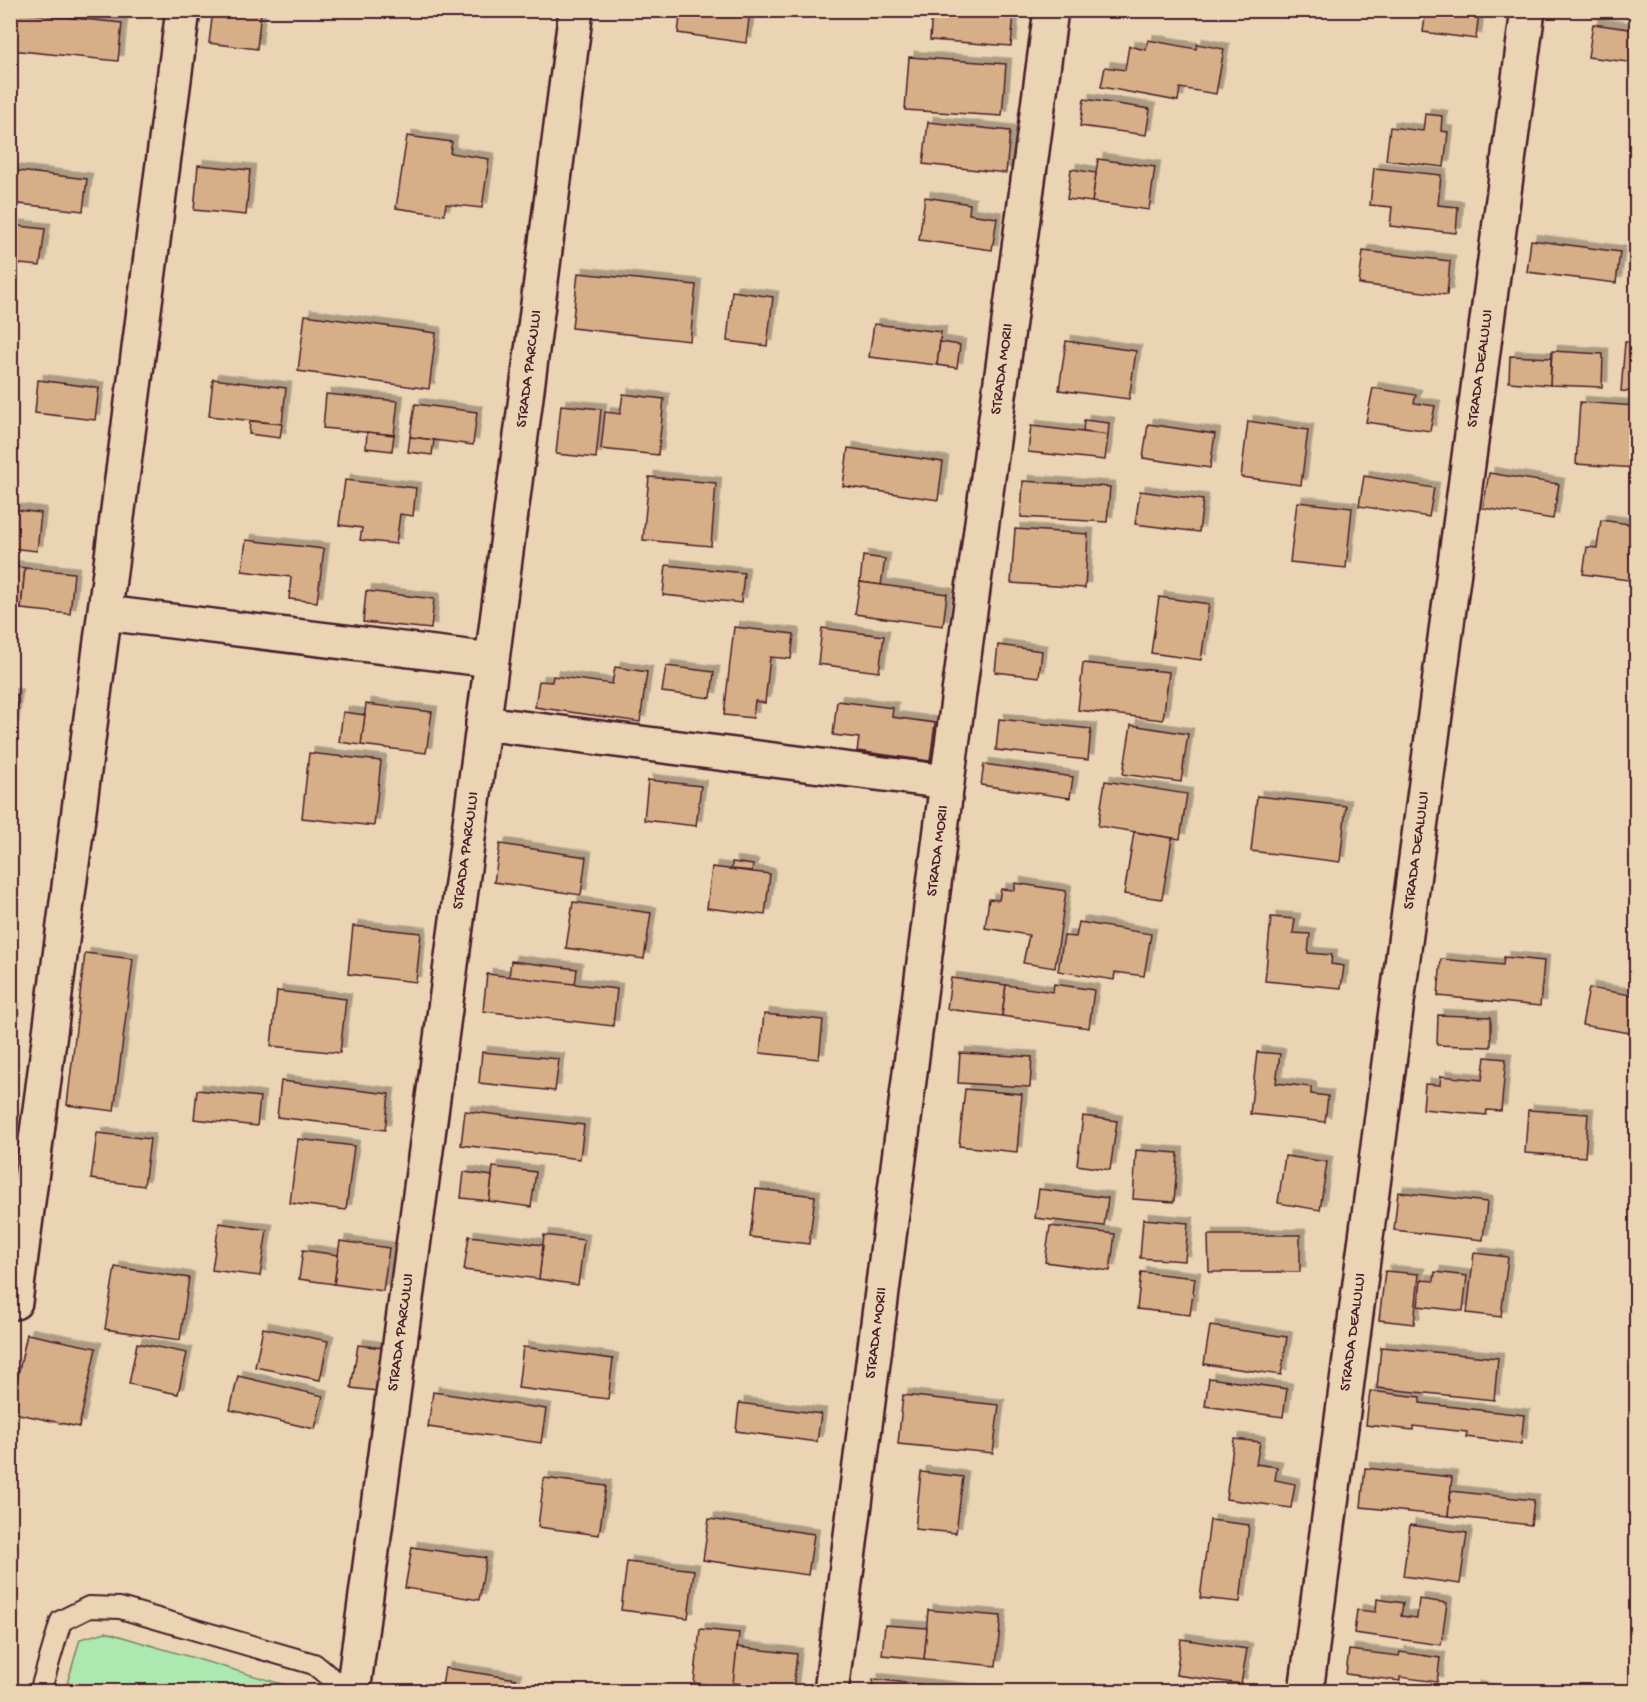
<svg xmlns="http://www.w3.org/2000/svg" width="1647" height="1702" viewBox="0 0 1647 1702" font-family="'Gochi Hand',sans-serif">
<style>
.green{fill:#abe9b0;stroke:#7a846e;stroke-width:1.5}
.building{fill:#d6ae87;stroke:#4a1f2b;stroke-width:1.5;filter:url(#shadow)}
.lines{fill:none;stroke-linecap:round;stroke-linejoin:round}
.lane-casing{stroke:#4a1f2b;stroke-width:24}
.street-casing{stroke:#4a1f2b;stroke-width:38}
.lane{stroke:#ead4b3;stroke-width:20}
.street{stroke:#ead4b3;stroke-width:33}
.labels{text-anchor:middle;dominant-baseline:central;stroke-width:5;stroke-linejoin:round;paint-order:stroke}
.street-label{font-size:16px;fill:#4a1f2b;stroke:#ead4b3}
</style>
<defs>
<filter id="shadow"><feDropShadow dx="5.5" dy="-5.5" stdDeviation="0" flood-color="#0004"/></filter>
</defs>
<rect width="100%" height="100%" fill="#ead4b3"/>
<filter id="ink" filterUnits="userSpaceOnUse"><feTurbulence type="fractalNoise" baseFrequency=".0167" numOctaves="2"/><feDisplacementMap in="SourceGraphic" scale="12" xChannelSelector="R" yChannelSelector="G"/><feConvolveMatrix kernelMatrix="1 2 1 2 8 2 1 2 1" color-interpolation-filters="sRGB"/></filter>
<g filter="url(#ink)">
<path class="green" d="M106 1632 302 1690 305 1691H65L80 1639Z"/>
<g class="building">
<path d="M213 10H261L257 49 209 43Z"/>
<path d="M681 10H750L746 43 678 33Z"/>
<path d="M932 10 1014 12 1011 46 930 40Z"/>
<path d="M1426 10H1479L1476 39 1423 32Z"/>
<path d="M15 12 122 23 118 61 11 50Z"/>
<path d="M1593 24 1636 30V63L1588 57Z"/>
<path d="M1148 40 1196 49 1197 44 1224 49 1216 94 1180 88 1178 101 1101 87 1105 67 1125 70 1129 46 1146 50Z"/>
<path d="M909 57 1006 64 1002 116 905 110Z"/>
<path d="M1084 99 1150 109 1146 135 1080 126Z"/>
<path d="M1425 114 1442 116 1441 131 1448 132 1444 167 1386 160 1390 127 1423 131Z"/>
<path d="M928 122 1010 131 1006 173 923 164Z"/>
<path d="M407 136 452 142 450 153 489 159 482 208 446 204 444 215 396 208Z"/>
<path d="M1098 159 1155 167 1149 210 1092 202Z"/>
<path d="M198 165 250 170 246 215 194 210Z"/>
<path d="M1374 168 1441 175 1438 205 1458 207 1456 233 1390 226 1392 207 1370 205Z"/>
<path d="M1071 169 1096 173 1092 202 1067 199Z"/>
<path d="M10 170 87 179 83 211 10 203Z"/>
<path d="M925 197 970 204 969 214 997 218 992 250 919 240Z"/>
<path d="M10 225 45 229 40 266 10 263Z"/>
<path d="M1531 240 1620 252 1616 283 1527 272Z"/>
<path d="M1363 251 1450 261 1447 295 1359 284Z"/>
<path d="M578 273 696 285 690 341 572 328Z"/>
<path d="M732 291 773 297 767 346 727 341Z"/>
<path d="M305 315 436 333 429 389 298 371Z"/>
<path d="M874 324 941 332 937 365 869 357Z"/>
<path d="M1066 341 1136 351 1129 399 1059 390Z"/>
<path d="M940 342 960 345 957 368 937 365Z"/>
<path d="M1625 342H1636V392L1621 391Z"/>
<path d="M1552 351 1603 354 1602 387 1550 385Z"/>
<path d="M1510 356 1551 358 1550 385 1509 382Z"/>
<path d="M213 379 286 388 282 424 209 416Z"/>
<path d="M38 380 99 388 95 420 35 413Z"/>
<path d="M1373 388 1416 395 1414 403 1435 406 1430 431 1366 422Z"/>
<path d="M326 394 398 401 394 435 323 428Z"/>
<path d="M623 394 664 399 658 455 601 449 605 412 620 414Z"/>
<path d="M1580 402 1636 406V468L1576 464Z"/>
<path d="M415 404 477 412 473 445 410 437Z"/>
<path d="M561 405 601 409 596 458 556 454Z"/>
<path d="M1084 420 1109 423 1108 435 1083 432Z"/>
<path d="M250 421 282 424 280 438 249 434Z"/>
<path d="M1248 421 1308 430 1301 485 1241 477Z"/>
<path d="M1148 424 1215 434 1210 468 1143 458Z"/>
<path d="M1031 426 1108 435 1105 460 1028 452Z"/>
<path d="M367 432 394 435 392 451 366 448Z"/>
<path d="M410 437 434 440 432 455 408 452Z"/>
<path d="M848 448 943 462 938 500 843 486Z"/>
<path d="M1489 473 1559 484 1553 519 1483 508Z"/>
<path d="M1364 476 1434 488 1429 517 1359 506Z"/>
<path d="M649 477 716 483 711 546 643 540Z"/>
<path d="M345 480 416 488 413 516 400 514 396 544 360 540 362 528 339 525Z"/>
<path d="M1023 481 1110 487 1107 522 1021 517Z"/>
<path d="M1140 491 1203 500 1199 532 1135 524Z"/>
<path d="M1297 502 1352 508 1346 568 1290 562Z"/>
<path d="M10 509 41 513 37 551 10 548Z"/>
<path d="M1601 520 1636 525V581L1583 574 1587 547 1597 548Z"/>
<path d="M1015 529 1088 534 1085 588 1011 583Z"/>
<path d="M246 540 324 549 317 602 289 599 291 577 242 571Z"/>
<path d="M863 556 885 559 881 585 860 582Z"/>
<path d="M666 565 744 573 741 603 663 595Z"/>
<path d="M10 566 25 568 21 609 10 608Z"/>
<path d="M25 568 74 573 70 614 21 609Z"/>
<path d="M860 582 947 594 943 626 855 614Z"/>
<path d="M366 591 434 599 431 629 363 622Z"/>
<path d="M1159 597 1209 604 1201 660 1151 653Z"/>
<path d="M734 627 794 634 791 659 770 657 765 703 755 701 753 718 724 715Z"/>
<path d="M822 628 884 636 879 672 818 664Z"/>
<path d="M998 645 1042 651 1039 677 995 672Z"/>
<path d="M1083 663 1169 672 1163 720 1078 710Z"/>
<path d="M666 666 714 672 711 698 662 692Z"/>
<path d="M615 667 647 672 640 722 535 707 539 681 552 682 553 676 612 684Z"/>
<path d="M10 694 17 695 13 728 10 727Z"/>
<path d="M837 701 893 708 892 717 935 723 930 761 857 751 859 738 833 735Z"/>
<path d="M366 704 432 712 426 753 361 745Z"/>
<path d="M343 712 365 715 361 745 339 742Z"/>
<path d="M999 719 1091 729 1088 760 996 750Z"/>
<path d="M1131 725 1188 734 1181 782 1123 774Z"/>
<path d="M309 753 381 761 374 826 302 818Z"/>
<path d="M984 764 1073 777 1070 798 981 785Z"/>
<path d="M648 780 701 786 696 826 644 820Z"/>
<path d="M1105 781 1187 794 1180 839 1098 826Z"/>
<path d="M1257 796 1346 806 1340 862 1251 851Z"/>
<path d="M1134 832 1172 838 1162 899 1124 894Z"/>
<path d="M500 844 586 857 581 895 494 882Z"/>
<path d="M732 862 753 865 752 871 732 869Z"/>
<path d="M712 867 770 874 765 915 707 908Z"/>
<path d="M1015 883 1066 891 1055 968 1023 963 1029 935 985 928 989 899 999 900 1001 889 1015 890Z"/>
<path d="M573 902 651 913 644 959 566 948Z"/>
<path d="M1271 917 1295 919 1293 933 1310 934 1308 953 1332 955 1331 964 1344 966 1341 988 1265 981Z"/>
<path d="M1079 922 1151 934 1144 976 1115 972 1114 980 1058 971 1064 936 1076 937Z"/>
<path d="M353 926 421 933 416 982 348 974Z"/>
<path d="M85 953 133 959 114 1111 67 1105Z"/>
<path d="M1504 957 1544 961 1540 1006 1438 996 1441 959 1503 965Z"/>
<path d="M511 961 577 969 575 985 509 977Z"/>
<path d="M487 974 617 989 613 1026 483 1011Z"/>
<path d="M951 978 1006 985 1002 1016 947 1009Z"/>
<path d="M1633 983H1636V1034L1582 1025 1589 988 1631 995Z"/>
<path d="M1054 984 1094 990 1089 1028 1002 1016 1006 985 1053 992Z"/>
<path d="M277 991 346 999 340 1053 271 1046Z"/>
<path d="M10 1008H14L11 1040H10Z"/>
<path d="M764 1014 823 1020 819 1059 760 1053Z"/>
<path d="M1438 1015 1491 1017V1047L1437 1045Z"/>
<path d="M482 1052 559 1059 555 1091 479 1083Z"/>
<path d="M1257 1052 1280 1054 1276 1083 1311 1087V1094L1328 1096 1325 1122 1250 1114Z"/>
<path d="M960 1053 1032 1057 1030 1087 958 1083Z"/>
<path d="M1485 1057 1506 1059 1501 1111 1487 1110 1486 1115 1423 1109 1425 1084 1440 1085 1441 1076 1482 1080Z"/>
<path d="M281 1081 389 1094 385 1130 277 1117Z"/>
<path d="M965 1089 1022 1094 1017 1152 959 1146Z"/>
<path d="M197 1090 260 1097 257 1126 194 1119Z"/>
<path d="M1528 1110 1588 1114 1585 1157 1525 1153Z"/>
<path d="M465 1111 584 1125 580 1159 461 1145Z"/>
<path d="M1083 1116 1117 1121 1110 1170 1077 1165Z"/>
<path d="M97 1133 150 1139 144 1186 91 1179Z"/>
<path d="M298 1139 354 1146 346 1210 290 1203Z"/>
<path d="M1136 1150 1178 1153 1174 1202 1133 1199Z"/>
<path d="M1285 1156 1327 1162 1320 1210 1278 1203Z"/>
<path d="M493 1167 536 1172 531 1207 489 1201Z"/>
<path d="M464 1172 492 1176 489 1201 461 1198Z"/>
<path d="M756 1189 815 1196 809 1244 750 1237Z"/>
<path d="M1039 1189 1108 1198 1104 1226 1035 1218Z"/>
<path d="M1398 1192 1487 1202 1483 1240 1394 1230Z"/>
<path d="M1143 1219 1188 1223 1185 1261 1140 1258Z"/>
<path d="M219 1223 267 1230 260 1276 212 1270Z"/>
<path d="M1050 1226 1115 1234 1110 1271 1045 1262Z"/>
<path d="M544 1235 584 1240 578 1285 539 1279Z"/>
<path d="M1208 1235H1300V1272H1209Z"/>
<path d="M469 1236 543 1245 539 1279 464 1270Z"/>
<path d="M340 1241 389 1248 383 1291 334 1284Z"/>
<path d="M303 1250 338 1255 334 1284 299 1279Z"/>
<path d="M1474 1253 1508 1257 1501 1317 1467 1313Z"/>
<path d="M115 1267 189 1278 180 1340 105 1329Z"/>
<path d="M1385 1271 1419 1274 1414 1324 1379 1320Z"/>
<path d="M1141 1272 1195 1278 1190 1315 1137 1309Z"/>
<path d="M1435 1272 1467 1276 1463 1311 1418 1306 1421 1280 1434 1281Z"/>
<path d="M1210 1326 1287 1337 1281 1375 1204 1364Z"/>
<path d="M263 1328 328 1341 320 1380 255 1367Z"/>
<path d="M27 1334 96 1348 79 1427 10 1412Z"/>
<path d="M137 1343 187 1353 178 1394 129 1384Z"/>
<path d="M358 1345 383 1348 377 1391 351 1388Z"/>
<path d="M523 1347 613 1359 608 1399 518 1388Z"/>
<path d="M1381 1347 1498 1358 1494 1400 1377 1388Z"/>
<path d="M238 1376 323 1396 315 1429 230 1410Z"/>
<path d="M1209 1378 1287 1389 1283 1417 1205 1406Z"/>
<path d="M1370 1391 1420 1397V1403L1524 1415 1521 1444 1466 1437 1467 1432 1413 1426V1430L1366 1425Z"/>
<path d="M433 1392 546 1409 541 1443 428 1427Z"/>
<path d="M903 1395 999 1405 993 1453 898 1444Z"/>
<path d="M739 1403 821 1414 817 1442 736 1431Z"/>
<path d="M1234 1439 1260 1442 1256 1464 1277 1467 1275 1480 1295 1484 1291 1508 1226 1499Z"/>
<path d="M1365 1468 1452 1477 1448 1516 1361 1507Z"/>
<path d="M921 1472 963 1477 956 1533 915 1529Z"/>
<path d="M544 1478 606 1486 599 1535 538 1527Z"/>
<path d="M1451 1491 1534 1500 1531 1525 1448 1516Z"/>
<path d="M709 1519 814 1534 808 1575 703 1560Z"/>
<path d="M1210 1520 1249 1525 1240 1602 1200 1598Z"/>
<path d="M1410 1525 1467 1533 1460 1584 1403 1576Z"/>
<path d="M412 1547 486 1558 479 1600 405 1588Z"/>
<path d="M627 1562 694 1570 688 1618 621 1610Z"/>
<path d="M1377 1599 1403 1603 1401 1616 1417 1618 1419 1599 1447 1603 1441 1645 1354 1633 1357 1610 1376 1612Z"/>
<path d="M928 1610 1001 1616 996 1666 924 1659Z"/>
<path d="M885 1625 927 1628 924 1659 882 1655Z"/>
<path d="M700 1629 739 1633 733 1687 694 1683Z"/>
<path d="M1181 1639 1247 1649 1241 1684 1176 1675Z"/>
<path d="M737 1647 797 1654 793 1689 733 1683Z"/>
<path d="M1349 1650 1399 1656 1400 1652 1440 1658 1437 1682 1400 1677V1681L1346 1674Z"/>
<path d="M445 1668 516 1679 514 1692H441Z"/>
<path d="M873 1679 988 1692H872Z"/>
<path d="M1474 1687 1503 1692H1473Z"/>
</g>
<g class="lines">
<g class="lane-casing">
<path id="lane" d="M40 1692 61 1621 89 1607 120 1608 314 1664 348 1692"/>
</g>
<g class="street-casing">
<g id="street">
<path d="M105 613 492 660"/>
<path d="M483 723 947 782"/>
<path d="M15 1302 183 10"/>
<path id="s1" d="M353 1692 492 660 576 10"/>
<path id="s2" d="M831 1692 947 782 1051 10"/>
<path id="s3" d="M1306 1692 1528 10"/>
</g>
</g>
<use href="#lane" class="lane"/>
<use href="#street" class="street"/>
</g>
</g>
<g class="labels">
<g class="street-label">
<text stroke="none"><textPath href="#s1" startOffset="1335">STRADA PARCULUI</textPath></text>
<text stroke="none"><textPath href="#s2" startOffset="1334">STRADA MORII</textPath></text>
<text stroke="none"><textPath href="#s3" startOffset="1335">STRADA DEALULUI</textPath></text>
<text stroke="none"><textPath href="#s1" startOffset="849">STRADA PARCULUI</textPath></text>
<text stroke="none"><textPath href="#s2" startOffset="848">STRADA MORII</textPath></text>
<text stroke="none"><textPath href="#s3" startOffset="849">STRADA DEALULUI</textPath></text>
<text stroke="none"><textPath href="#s1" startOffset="363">STRADA PARCULUI</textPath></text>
<text stroke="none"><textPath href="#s2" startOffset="362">STRADA MORII</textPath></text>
<text stroke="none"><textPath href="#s3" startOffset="363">STRADA DEALULUI</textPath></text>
</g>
</g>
<rect width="1647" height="1702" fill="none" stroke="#ead4b3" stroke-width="36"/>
<rect x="18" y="18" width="1611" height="1666" fill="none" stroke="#4a1f2b" stroke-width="2" filter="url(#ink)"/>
</svg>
